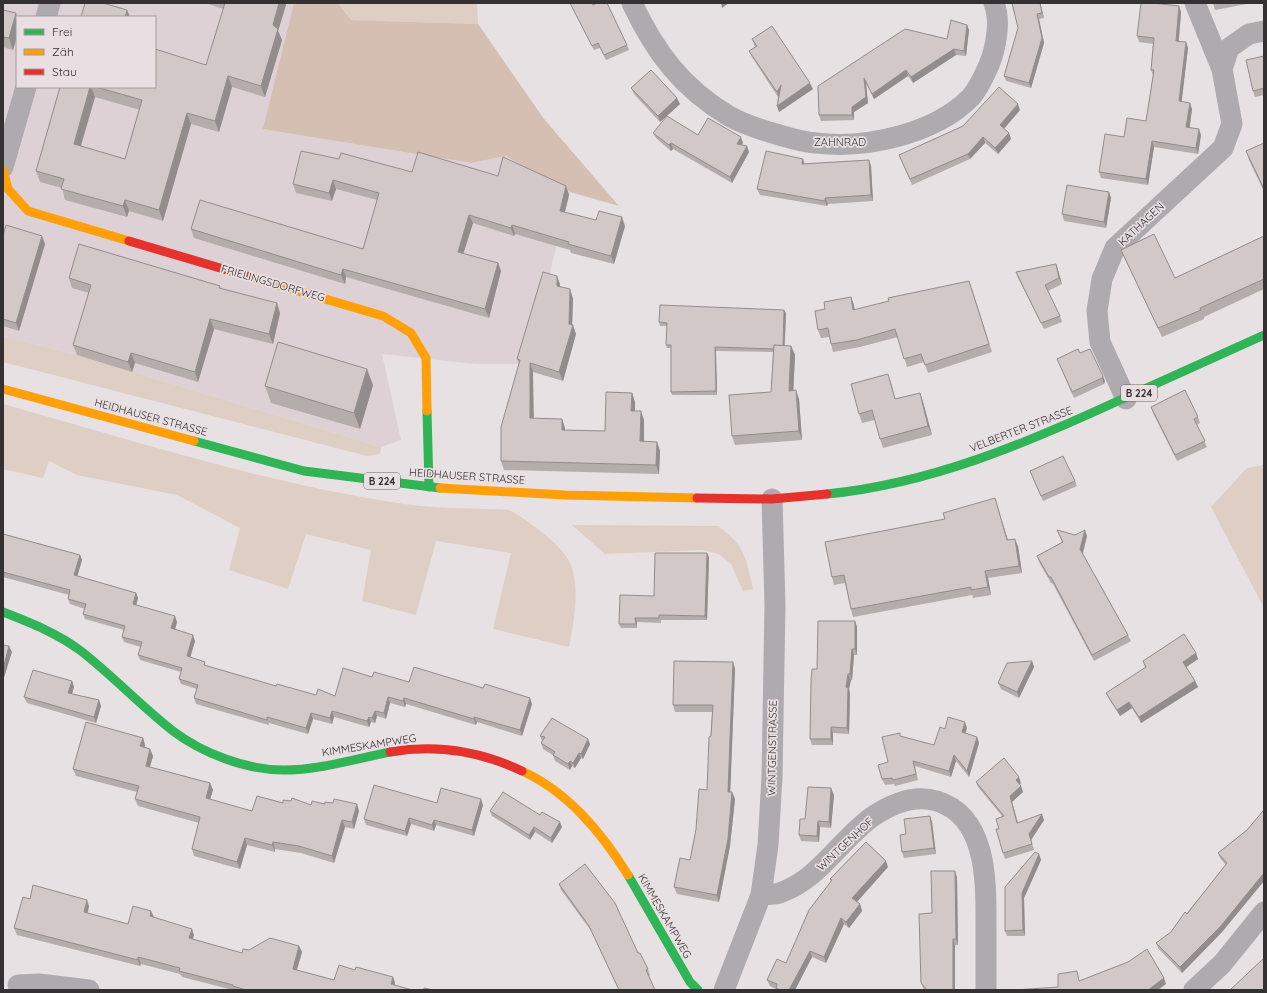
<svg xmlns="http://www.w3.org/2000/svg" width="1267" height="993" viewBox="0 0 1267 993" font-family="Quicksand,sans-serif">
<style>
.built{fill:#ded1d5;fill-rule:evenodd}
.green{fill:#dfcec3}
.forest{fill:#d4bfb2}
.lines{fill:none;stroke-linecap:round;stroke-linejoin:round}
.street{stroke:#aeaaad;stroke-width:21}
.fast{stroke:#30b455;stroke-width:9}
.slow{stroke:#ff9f0a;stroke-width:9}
.jam{stroke:#e5322d;stroke-width:9}
.wall{fill:#b5acac;fill-rule:evenodd}
.shaded-wall{fill:#938c8c}
.building{fill:#d2c8c8;stroke:#938c8c}
.labels{text-anchor:middle;dominant-baseline:central;stroke-width:3.5;stroke-linejoin:round;paint-order:stroke}
.shield{fill:#e9dfe2;stroke:#6b6567;stroke-width:1}
.shield-label{font-size:10px;font-weight:bold;fill:#353132}
.street-label{font-size:11px;fill:#353132;stroke:#e9dfe2}
</style>
<rect width="100%" height="100%" fill="#e7e1e3"/>
<path class="built" d="M3 3H294L264 129 470 163 506 156 570 192 527 364H476L382 354 401 440 381 447 77 355 3 336ZM17 17H155V87H17Z"/>
<g class="green">
<path d="M338 3H477L478 24 351 20Z"/>
<path d="M3 336 77 355 381 447 380 454 367 456 3 362Z"/>
<path d="M3 404C136 441 267 484 404 504 431 508 459 508 486 509 494 510 507 508 513 512 531 523 563 545 571 565 580 588 574 623 569 647L493 629 511 553 436 541 416 615 362 601 371 550 306 534 288 589 229 570 240 528 177 495 77 475 49 461 43 478 3 469Z"/>
<path d="M1264 465V608L1211 507 1247 468Z"/>
<path d="M572 525 718 526C745 545 746 559 753 589L743 591 731 564 719 554 703 550 605 554Z"/>
</g>
<path class="forest" d="M294 3H338L351 20 478 24 544 119 619 206 570 192 506 156 471 163 263 129Z"/>
<g class="lines">
<g class="street">
<path d="M632 3C655 52 682 88 729 116 741 123 756 128 769 132 784 136 800 142 816 143 866 149 935 134 971 97 979 88 984 76 989 65 996 48 1001 21 994 3"/>
<path d="M1195 3 1222 69"/>
<path d="M46 17 50 3"/>
<path d="M3 167 26 87"/>
<path d="M1126 399 1100 342 1097 311 1102 279 1115 248 1223 148 1232 124 1222 69 1229 48 1249 34 1264 31"/>
<path d="M761 895C768 894 776 895 782 892 820 878 841 839 872 817 891 804 914 794 937 801 988 817 986 883 986 926 986 948 986 969 986 990"/>
<path d="M18 985 39 984 89 990"/>
<path d="M724 990 761 895 768 845 772 777 775 605 772 499"/>
<path d="M1194 990 1222 964 1264 912"/>
</g>
<g class="fast">
<path d="M427 411 429 487"/>
<path d="M194 441 304 471 440 488"/>
<path d="M827 494C930 484 1027 443 1120 400 1168 378 1216 357 1264 335"/>
<path d="M3 612C31 623 57 633 81 651 113 676 141 706 173 731 202 753 246 770 283 770 319 770 355 759 390 752"/>
<path d="M628 875 690 982 698 990"/>
</g>
<g class="slow">
<path d="M3 170 8 189 28 211 129 241"/>
<path d="M247 276 383 316 411 333 426 358 427 411"/>
<path d="M3 389 194 441"/>
<path d="M440 488 565 495 697 498"/>
<path d="M522 771C568 792 601 832 628 875"/>
</g>
<g class="jam">
<path d="M129 241 247 276"/>
<path d="M697 498 772 499 827 494"/>
<path d="M390 752C436 744 480 751 522 771"/>
</g>
</g>
<g class="wall">
<path d="M205 3H285L286 5 278 31 282 40 265 97 232 87 219 132 191 124 163 221 129 211 127 217 65 200 62 188 40 182 36 171 60 87H155L206 65 224 9ZM95 97 140 110 125 159 81 146Z"/>
<path d="M570 3H592L627 45 629 50 606 60 600 48 594 50Z"/>
<path d="M1012 3H1040L1044 18 1039 19 1044 43 1031 88 1006 81 1004 76 1018 28Z"/>
<path d="M1213 3H1252L1215 10Z"/>
<path d="M3 10 17 17V36L13 50 3 47Z"/>
<path d="M1181 12 1179 41 1188 48 1181 102 1192 109 1189 128 1201 135 1198 154 1154 147 1148 185 1101 178 1099 172 1124 137 1146 121 1153 75 1151 70 1153 44 1139 42 1137 36Z"/>
<path d="M967 25 969 30 966 56 956 55 913 83 908 76 874 99 866 83 868 103 854 112V120L821 121 819 115 818 86 947 39Z"/>
<path d="M752 39 813 89 779 112 777 106 778 97 752 57 749 51 755 47Z"/>
<path d="M1264 56V95L1255 97 1253 91Z"/>
<path d="M631 88 680 104 660 122 634 94Z"/>
<path d="M1020 110 1004 129 1009 133 1011 139 998 154 985 143 970 159 912 185 899 155Z"/>
<path d="M653 133 698 135 743 143 742 145 749 152 732 183 673 149 671 151 656 138Z"/>
<path d="M1264 143V192L1249 160 1246 151Z"/>
<path d="M339 159 412 172 498 176 566 186 569 195 565 212 596 220 625 226 614 264 571 253 570 250 515 234 514 236 473 223 463 254 498 263 501 271 489 318 346 277 345 284 194 238 191 229 363 249 377 200 336 189 332 201 296 193 293 184Z"/>
<path d="M869 160 871 166 873 201 828 204 827 206 760 195 757 189 805 164Z"/>
<path d="M1109 192 1111 198 1106 228 1064 221 1062 214Z"/>
<path d="M3 235 45 244 19 331 3 326Z"/>
<path d="M1264 236V289L1204 317V319L1162 337 1125 259 1121 250 1175 278Z"/>
<path d="M1056 264 1062 284 1048 291 1060 316 1062 322 1044 329 1018 278 1016 272Z"/>
<path d="M69 278 220 286 221 289 280 313 273 344 214 329 198 382 135 363 132 372 77 355 73 345 89 293 72 288Z"/>
<path d="M560 284V286L573 298 572 325 576 334 563 381 533 372V419H562L565 428V430L605 431 632 393 635 402V411L644 420V441L657 442 660 451 659 474 504 470 501 461 519 364 517 359Z"/>
<path d="M972 289 992 352 928 373 924 362 907 367 898 337 860 347 833 352 831 344 829 337 821 338 818 330 825 309 851 297 854 305V310Z"/>
<path d="M786 313 785 346H791L795 355 793 390 799 399 802 440 735 445 732 436 771 392 773 352 716 351 717 395H672L671 392V348H667L666 345 667 326H660L659 322Z"/>
<path d="M1080 353 1105 381 1104 384 1074 398 1057 359Z"/>
<path d="M891 383 895 399 920 393 923 402 932 435 883 448 880 439 875 420 862 423 859 414Z"/>
<path d="M373 385 360 429 271 403 265 386Z"/>
<path d="M1151 407 1198 417 1200 423 1197 425 1207 447 1177 461 1153 413Z"/>
<path d="M1030 471 1075 481 1077 486 1043 501Z"/>
<path d="M995 498 1008 540 1018 546 1022 573 988 578 991 595 973 598 972 595 853 617 851 609 845 583 834 585 832 577 945 519Z"/>
<path d="M1057 530 1075 535 1087 536 1083 554 1128 635 1131 641 1094 661 1053 584 1051 583 1039 562 1037 556 1062 542Z"/>
<path d="M3 534 80 555 82 560 77 576 136 593 138 598 136 605 177 622 175 629 195 641 190 657 206 666 276 686 316 695 335 696 372 677 409 682 532 704 522 736 477 722 476 725 406 704 405 707 390 703 386 719 377 716 375 723 371 722 369 727 334 717 332 724 313 719 308 734 269 723V725L196 704 194 698 197 689 181 684 179 679 181 672 140 660 138 655 141 647 124 642 122 637 124 630 85 619 83 614 85 609 70 604 68 599 69 595 3 577Z"/>
<path d="M709 557 707 620H661V623L637 622V628H621L619 624 654 596Z"/>
<path d="M855 621 857 627V655H854L852 680H851L849 689 850 694 849 734 833 733V745H812L810 739Z"/>
<path d="M1196 653 1198 659 1186 667 1195 681 1198 687 1141 723 1132 708 1120 716 1109 699 1106 693 1145 668 1143 661Z"/>
<path d="M1032 661 1034 667 1019 698 1001 689 998 683Z"/>
<path d="M733 662 735 669 730 792H732L735 799 730 846 719 902 677 894 674 887 690 860 707 790 712 712H675L673 705Z"/>
<path d="M72 681 74 687 72 694 99 700 101 706 96 723 27 703 24 697Z"/>
<path d="M967 728 965 733 977 737 979 743 969 777 956 761 951 777 915 766 918 780 895 786 894 784 885 785 882 779 901 736 934 745 945 729Z"/>
<path d="M540 736 590 744 583 759 581 758 575 768 572 766 570 770 555 761 553 755 543 749 541 743 542 741Z"/>
<path d="M143 738 145 745V747L150 749 153 756 150 767 210 783 213 790 210 800 252 811 283 803 311 805 325 804 359 811 354 829 345 827 334 863 301 853 275 849V852L247 845 240 869 194 856 192 849 199 823 138 806 135 799 137 792 76 776 73 769Z"/>
<path d="M976 782 1021 783 1019 784 1021 786 1023 792 1012 802 1018 822 1044 820 1031 840 1034 850 1005 859 1003 853 999 829 1002 816 978 787Z"/>
<path d="M834 795 831 828 820 827 819 842 801 841 799 835 805 819Z"/>
<path d="M437 803 483 805 474 836 436 825 434 831 411 824 407 836 366 825 364 819Z"/>
<path d="M490 811 540 815 562 827 552 843 535 832 530 840 492 816Z"/>
<path d="M1264 812V881L1222 932 1182 973 1158 948 1156 943 1171 932 1226 865 1220 858 1218 853 1247 830Z"/>
<path d="M930 816 932 822 936 854 904 858 902 852 906 834Z"/>
<path d="M1039 854 1041 860 1024 898 1025 936H1007L1005 931Z"/>
<path d="M888 867 857 902 860 904 862 911 849 928 844 924 826 963 812 957 795 990H776V989L770 986 767 980 786 963 831 881 830 879Z"/>
<path d="M957 877 958 945H955V990H924L921 983 932 913Z"/>
<path d="M559 884 638 953 648 969 650 975 649 976 655 990H619L592 932 561 890Z"/>
<path d="M30 899 89 906 88 913 128 924 154 917V918L194 935 193 939 242 953 249 950 299 946 302 952 297 970 334 980 355 970 393 977 395 983V985L412 990H233L182 977 180 974 141 964 140 966 17 935 14 928Z"/>
</g>
<g class="shaded-wall">
<path d="M279 3H285L286 5 278 31 282 40 265 97 261 86 273 25Z"/>
<path d="M721 3H729L722 8Z"/>
<path d="M1040 3 1044 18 1042 13Z"/>
<path d="M1179 6 1181 12 1178 47 1176 41Z"/>
<path d="M127 10 130 17H125Z"/>
<path d="M16 13 17 17V36L13 50 9 38Z"/>
<path d="M1037 14 1039 19 1044 43 1031 88 1029 83Z"/>
<path d="M967 25 969 30 966 56 964 51Z"/>
<path d="M1186 42 1188 48 1181 107 1179 101Z"/>
<path d="M954 49 956 55 913 83 911 77Z"/>
<path d="M906 70 908 76 874 99 872 94Z"/>
<path d="M228 76 232 87 219 132 215 121Z"/>
<path d="M864 78 866 83 868 103 854 112V120L852 115V107Z"/>
<path d="M810 83 813 89 779 112 777 106Z"/>
<path d="M781 85 779 99 777 92Z"/>
<path d="M90 87H91L95 97 78 155 74 144Z"/>
<path d="M677 98 680 104 660 122 658 116Z"/>
<path d="M1190 103 1192 109 1189 133 1186 127Z"/>
<path d="M1018 104 1020 110 1002 131 1000 125Z"/>
<path d="M187 113 191 124 163 221 159 210Z"/>
<path d="M1199 129 1201 135 1198 154 1196 148Z"/>
<path d="M1009 133 1011 139 998 154 995 148Z"/>
<path d="M741 137 743 143 739 149 737 144Z"/>
<path d="M983 137 985 143 970 159 968 154Z"/>
<path d="M1152 141 1154 147 1148 185 1146 179Z"/>
<path d="M671 143 673 149 671 151 669 145Z"/>
<path d="M747 146 749 152 732 183 730 177Z"/>
<path d="M803 159 805 165 802 164Z"/>
<path d="M869 160 871 166 873 201 871 195Z"/>
<path d="M333 180 336 189 332 201 329 193Z"/>
<path d="M566 186 569 195 563 219 560 211Z"/>
<path d="M1109 192 1111 198 1106 228 1104 222Z"/>
<path d="M825 198 828 204 827 206 825 201Z"/>
<path d="M125 200 129 211 127 217 123 206Z"/>
<path d="M469 215 473 223 461 261 458 252Z"/>
<path d="M622 217 625 226 614 264 611 256Z"/>
<path d="M512 225 515 234 514 236 511 228Z"/>
<path d="M42 236 45 244 19 331 16 323Z"/>
<path d="M498 263 501 271 489 318 485 309Z"/>
<path d="M1056 264 1058 270 1062 284 1059 278Z"/>
<path d="M343 269 346 277 345 284 341 275Z"/>
<path d="M557 276 560 284V294L557 286Z"/>
<path d="M570 289 573 298 572 328 573 325 576 334 563 381 559 372 569 324Z"/>
<path d="M851 297 854 305 856 318 853 310Z"/>
<path d="M277 303 280 313 273 344 269 334Z"/>
<path d="M784 310 786 313 784 353 783 349Z"/>
<path d="M210 319 214 329 198 382 195 372Z"/>
<path d="M791 346 795 355 793 399 789 391Z"/>
<path d="M715 347 716 351 717 395 716 391Z"/>
<path d="M131 353 135 363 132 372 128 362Z"/>
<path d="M530 363 533 372 534 427 530 418Z"/>
<path d="M367 369 373 385 360 429 354 413Z"/>
<path d="M888 374 891 383 898 409 895 399Z"/>
<path d="M1103 376 1105 381 1104 384 1102 378Z"/>
<path d="M796 390 799 399 802 440 799 431Z"/>
<path d="M632 393 635 402V420L631 411Z"/>
<path d="M920 393 923 402 932 435 928 426Z"/>
<path d="M641 411 644 420V450L640 441Z"/>
<path d="M562 419 565 428V439L562 430Z"/>
<path d="M657 442 660 451 659 474 656 465Z"/>
<path d="M995 498 997 506 1010 547 1007 540Z"/>
<path d="M1085 530 1087 536 1082 555 1080 549Z"/>
<path d="M1015 539 1018 546 1022 573 1019 566Z"/>
<path d="M707 553 709 557 707 620 705 616Z"/>
<path d="M80 555 82 560 76 581 74 575Z"/>
<path d="M985 571 988 578 991 595 988 587Z"/>
<path d="M136 593 138 598 135 610 133 604Z"/>
<path d="M175 616 177 622 174 634 171 628Z"/>
<path d="M635 618 637 622V628L636 624Z"/>
<path d="M855 621 857 627V655L855 649Z"/>
<path d="M193 635 195 641 189 662 187 656Z"/>
<path d="M9 646 12 652 3 681V669Z"/>
<path d="M852 649 854 655 852 680 850 674Z"/>
<path d="M1196 653 1198 659 1185 668 1183 662Z"/>
<path d="M1032 661 1034 667 1019 698 1017 692Z"/>
<path d="M733 662 735 669 730 799 728 792Z"/>
<path d="M848 674 851 680 849 689 850 694 849 734 847 728 846 687Z"/>
<path d="M72 681 74 687 70 699 68 693Z"/>
<path d="M1195 681 1198 687 1141 723 1139 717Z"/>
<path d="M388 697 390 703 386 719 384 713Z"/>
<path d="M404 698 406 704 405 707 403 701Z"/>
<path d="M530 698 532 704 522 736 520 730Z"/>
<path d="M99 700 101 706 96 723 94 717Z"/>
<path d="M1129 702 1132 708 1120 716 1117 710Z"/>
<path d="M332 711 334 717 332 724 330 718Z"/>
<path d="M375 711 377 716 375 723 372 718Z"/>
<path d="M311 713 313 719 308 734 306 728Z"/>
<path d="M369 717 371 722 369 727 367 721Z"/>
<path d="M474 717 477 722 476 725 474 719Z"/>
<path d="M965 722 967 728 964 738 962 732Z"/>
<path d="M831 727 833 733V745L831 739Z"/>
<path d="M977 737 979 743 969 777 967 771Z"/>
<path d="M143 738 145 745 143 753 140 746Z"/>
<path d="M588 739 590 744 583 759 581 754Z"/>
<path d="M150 749 153 756 148 773 146 766Z"/>
<path d="M579 753 581 758 575 768 573 763Z"/>
<path d="M954 755 956 761 951 777 949 771Z"/>
<path d="M570 761 572 766 570 770 568 764Z"/>
<path d="M1019 777 1021 783 1018 786 1016 780Z"/>
<path d="M210 783 213 790 208 805 206 798Z"/>
<path d="M1021 786 1023 792 1012 802 1019 828 1010 796Z"/>
<path d="M831 788 834 795 831 828 829 822Z"/>
<path d="M732 792 735 799 730 846 719 902 717 895Z"/>
<path d="M481 799 483 805 474 836 472 830Z"/>
<path d="M357 804 359 811 354 829 352 822Z"/>
<path d="M1042 814 1044 820 1031 840 1034 850 1029 834Z"/>
<path d="M930 816 932 822 936 854 934 848Z"/>
<path d="M409 818 411 824 407 836 405 831Z"/>
<path d="M342 820 345 827 334 863 332 856Z"/>
<path d="M434 820 436 825 434 831 432 825Z"/>
<path d="M818 821 820 827 819 842 817 836Z"/>
<path d="M560 822 562 827 552 843 551 838Z"/>
<path d="M534 827 535 832 530 840 529 835Z"/>
<path d="M245 838 247 845 240 869 237 862Z"/>
<path d="M273 842 275 849V852L272 845Z"/>
<path d="M1039 854 1041 860 1024 898 1025 936 1023 930 1022 893Z"/>
<path d="M886 861 888 867 855 904 852 898Z"/>
<path d="M955 871 957 877 958 945 956 939Z"/>
<path d="M1264 873V881L1222 932 1182 973 1180 967Z"/>
<path d="M87 900 89 906 86 918 84 912Z"/>
<path d="M860 904 862 911 849 928 846 922Z"/>
<path d="M151 911 154 917 152 923 150 916Z"/>
<path d="M841 918 844 924 826 963 824 957Z"/>
<path d="M192 929 194 935 191 944 189 938Z"/>
<path d="M953 939 955 945V990H953Z"/>
<path d="M299 946 302 952 295 976 293 969Z"/>
<path d="M810 951 812 957 795 990H789Z"/>
<path d="M138 957 141 964 140 966 138 960Z"/>
<path d="M393 977 395 983 393 990 391 984Z"/>
<path d="M1164 978 1166 984 1158 990H1148Z"/>
</g>
<g class="building">
<path d="M85 3H103L127 10 125 17H81Z"/>
<path d="M225 3H279L273 25 278 29 261 86 228 76 215 121 187 113 159 210 125 200 123 206 61 189 64 179 36 171 60 87H90L74 144 125 159 142 100 96 87H155V49L206 65Z"/>
<path d="M570 3H592L593 5 597 3H607L627 45 604 55 598 43 592 46Z"/>
<path d="M1012 3H1040L1042 13 1037 14 1042 38 1029 83 1004 76 1018 28Z"/>
<path d="M1141 3H1153L1179 6 1176 41 1186 42 1179 101 1190 103 1186 127 1199 129 1196 148 1152 141 1146 179 1099 172 1105 134 1124 137 1127 118 1146 121 1154 70H1151L1154 38 1137 36Z"/>
<path d="M3 10 16 13 9 38 3 37Z"/>
<path d="M951 20 967 25 964 51 954 49 911 77 906 70 872 94 864 78 866 97 852 107V115H819L818 86 905 29 947 39Z"/>
<path d="M772 26 810 83 777 106 781 85 777 92 749 51 757 46 752 39Z"/>
<path d="M1264 56V88L1253 91 1246 60Z"/>
<path d="M651 70 677 98 658 116 631 88Z"/>
<path d="M999 87 1018 104 1000 125 1009 133 995 148 983 137 968 154 910 179 899 155 963 126Z"/>
<path d="M667 116 698 135 708 118 741 137 737 144 747 146 730 177 671 143 669 145 653 133Z"/>
<path d="M1264 143V189L1246 151Z"/>
<path d="M301 151 339 159 341 153 412 172 418 152 498 176 503 157 566 186 560 211 596 220 599 211 622 217 611 256 568 244 569 242 512 225 511 228 469 215 458 252 498 263 485 309 343 269 341 275 191 229 200 200 363 249 379 193 333 180 329 193 293 184Z"/>
<path d="M766 151 803 159 802 164 869 160 871 195 825 198V201L757 189Z"/>
<path d="M1067 185 1109 192 1104 222 1062 214Z"/>
<path d="M6 225 42 236 16 323 3 319V235Z"/>
<path d="M1154 234 1175 278 1264 236V279L1200 308 1201 310 1158 328 1121 250Z"/>
<path d="M79 244 220 286 219 288 277 303 269 334 210 319 195 372 131 353 128 362 73 345 91 285 69 278Z"/>
<path d="M1056 264 1059 278 1045 285 1060 316 1041 323 1016 272Z"/>
<path d="M543 272 557 276V286L570 289 569 324 573 325 559 372 530 363V418L562 419V430L605 431 606 392 632 393 631 411H641L640 441 657 442 656 465 501 461V427L520 360 517 359Z"/>
<path d="M969 281 989 344 925 365 921 354 904 359 895 329 857 340 831 344 828 328 818 330 815 311 825 309 824 302 851 297 853 310 889 301 888 298Z"/>
<path d="M660 305 784 310 783 346 774 345V349L715 347 716 391 671 392V345H666L667 323 659 322Z"/>
<path d="M278 342 367 369 354 413 265 386Z"/>
<path d="M774 345 791 346 789 391 796 390 799 431 732 436 729 395 771 392Z"/>
<path d="M1078 349 1080 353 1090 349 1103 376 1102 378 1072 392 1057 359Z"/>
<path d="M888 374 895 399 920 393 928 426 880 439 872 410 859 414 851 384Z"/>
<path d="M1185 390 1198 417 1194 419 1205 441 1175 455 1151 407Z"/>
<path d="M1063 456 1075 481 1041 496 1030 471Z"/>
<path d="M995 498 1007 540 1015 539 1019 566 985 571 988 587 971 590V587L851 609 844 575 832 577 825 542 945 519 943 513Z"/>
<path d="M1057 530 1075 535 1085 530 1080 549 1128 635 1092 655 1051 577H1049L1037 556 1063 542Z"/>
<path d="M3 534 80 555 74 575 136 593 133 604 175 616 171 628 193 635 187 656 205 662 204 665 276 686 277 684 316 695 318 689 335 696 343 668 372 677 374 672 409 682 414 667 483 688 485 684 530 698 520 730 474 717V719L404 698 403 701 388 697 384 713 375 711 372 718 369 717 367 721 332 711 330 718 311 713 306 728 267 717V720L194 698 198 685 179 679 182 668 138 655 142 642 122 637 125 626 83 614 86 604 68 599 70 590 3 572Z"/>
<path d="M655 553H707L705 616 659 615V618H635L636 624H619L620 595 654 596Z"/>
<path d="M818 621H855V649H852L850 674H848L846 687 848 688 847 728 831 727V739H810L811 681 812 669H817Z"/>
<path d="M1184 634 1196 653 1183 662 1195 681 1139 717 1129 702 1117 710 1106 693 1146 667 1143 661Z"/>
<path d="M3 645 9 646 3 669Z"/>
<path d="M674 661 733 662 728 792H732L728 839 717 895 674 887 680 858 690 860 696 829 699 789 707 790 709 737 711 736 713 705H673Z"/>
<path d="M1032 661 1017 692 998 683 1007 663Z"/>
<path d="M33 670 72 681 68 693 99 700 94 717 24 697Z"/>
<path d="M948 717 965 722 962 732 977 737 967 771 954 755 949 771 913 761 916 774 893 780 892 778 882 779 878 765 888 762 882 737 900 733V736L934 745 940 727 945 729Z"/>
<path d="M552 718 588 739 581 754 579 753 573 763 570 761 568 764 553 755 555 752 541 743 545 737 540 736Z"/>
<path d="M86 722 143 738 140 746 150 749 146 766 210 783 206 798 252 811 257 796 283 803V800L291 801 292 798 311 805 312 801 325 804V802L333 803 334 799 357 804 352 822 342 820 332 856 299 846 273 842 272 845 245 838 237 862 192 849 200 817 135 799 139 786 73 769Z"/>
<path d="M1004 758 1019 777 1016 780 1021 786 1010 796 1017 823 1042 814 1029 834 1032 844 1003 853 996 829H999L996 819 1004 816 976 782Z"/>
<path d="M374 785 437 803 441 788 481 799 472 830 434 820 432 825 409 818 405 831 364 819Z"/>
<path d="M808 787 831 788 829 822 818 821 817 836 799 835 800 819H805Z"/>
<path d="M503 792 540 815 542 812 560 822 551 838 534 827 529 835 490 811Z"/>
<path d="M1263 811 1264 812V873L1220 927 1180 967 1156 943 1171 932 1185 912 1187 914 1227 863 1218 853 1247 830Z"/>
<path d="M930 816 934 848 902 852 900 835 906 834 904 819Z"/>
<path d="M866 842 886 861 852 898 860 904 846 922 841 918 824 957 810 951 789 990H780L776 988 777 984 767 980 777 959 786 963 809 910 832 880 830 879Z"/>
<path d="M1035 852 1039 854 1022 893 1023 930 1005 931V887Z"/>
<path d="M585 864 615 903 638 953H640L648 969 646 970 655 990H619L589 926 559 884Z"/>
<path d="M931 871H955L956 939H953V990H927L921 983 919 914 932 913Z"/>
<path d="M33 885 87 900 84 912 128 924 133 906 151 911 150 916 192 929 189 938 242 953 243 949 249 950 270 938 299 946 293 969 334 980 339 965 355 970 356 967 393 977 391 984 412 990H246L233 986V985L179 971 180 968 138 957V960L14 928 23 897 30 899Z"/>
<path d="M1147 949 1164 978 1148 990H1015L1058 987V974L1077 971 1079 981 1128 962Z"/>
<path d="M1264 958V988L1262 990H1230Z"/>
<path d="M424 988 433 990H424Z"/>
</g>
<g class="labels">
<g class="shield">
<rect x="1121" y="385" width="36" height="16" rx="3"/>
<rect x="364" y="473" width="36" height="16" rx="3"/>
</g>
<g class="shield-label">
<text x="1139" y="393">B 224</text>
<text x="382" y="481">B 224</text>
</g>
<g class="street-label">
<text x="840" y="142">ZAHNRAD</text>
<text transform="translate(1141 224) rotate(-43)">KATHAGEN</text>
<text transform="translate(273 283) rotate(16)">FRIELINGSDORFWEG</text>
<text transform="translate(151 417) rotate(15)">HEIDHAUSER STRASSE</text>
<text transform="translate(1021 429) rotate(-21)">VELBERTER STRASSE</text>
<text transform="translate(467 476) rotate(4)">HEIDHAUSER STRASSE</text>
<text transform="translate(369 745) rotate(-9)">KIMMESKAMPWEG</text>
<text transform="translate(772 748) rotate(-89)">WINTGENSTRASSE</text>
<text transform="translate(845 844) rotate(-43)">WINTGENHOF</text>
<text transform="translate(665 916) rotate(60)">KIMMESKAMPWEG</text>
</g>
</g>
<rect width="1267" height="993" fill="none" stroke="#353132" stroke-width="8"/>
<rect x="16" y="16" width="140" height="72" fill="#e9dfe2" stroke="#a1999c"/>
<rect x="24" y="29" width="20" height="6" fill="#30b455" stroke="#a1999c"/>
<text x="52" y="36" font-size="12" fill="#353132">Frei</text>
<rect x="24" y="49" width="20" height="6" fill="#ff9f0a" stroke="#a1999c"/>
<text x="52" y="56" font-size="12" fill="#353132">Zäh</text>
<rect x="24" y="69" width="20" height="6" fill="#e5322d" stroke="#a1999c"/>
<text x="52" y="76" font-size="12" fill="#353132">Stau</text>
</svg>
